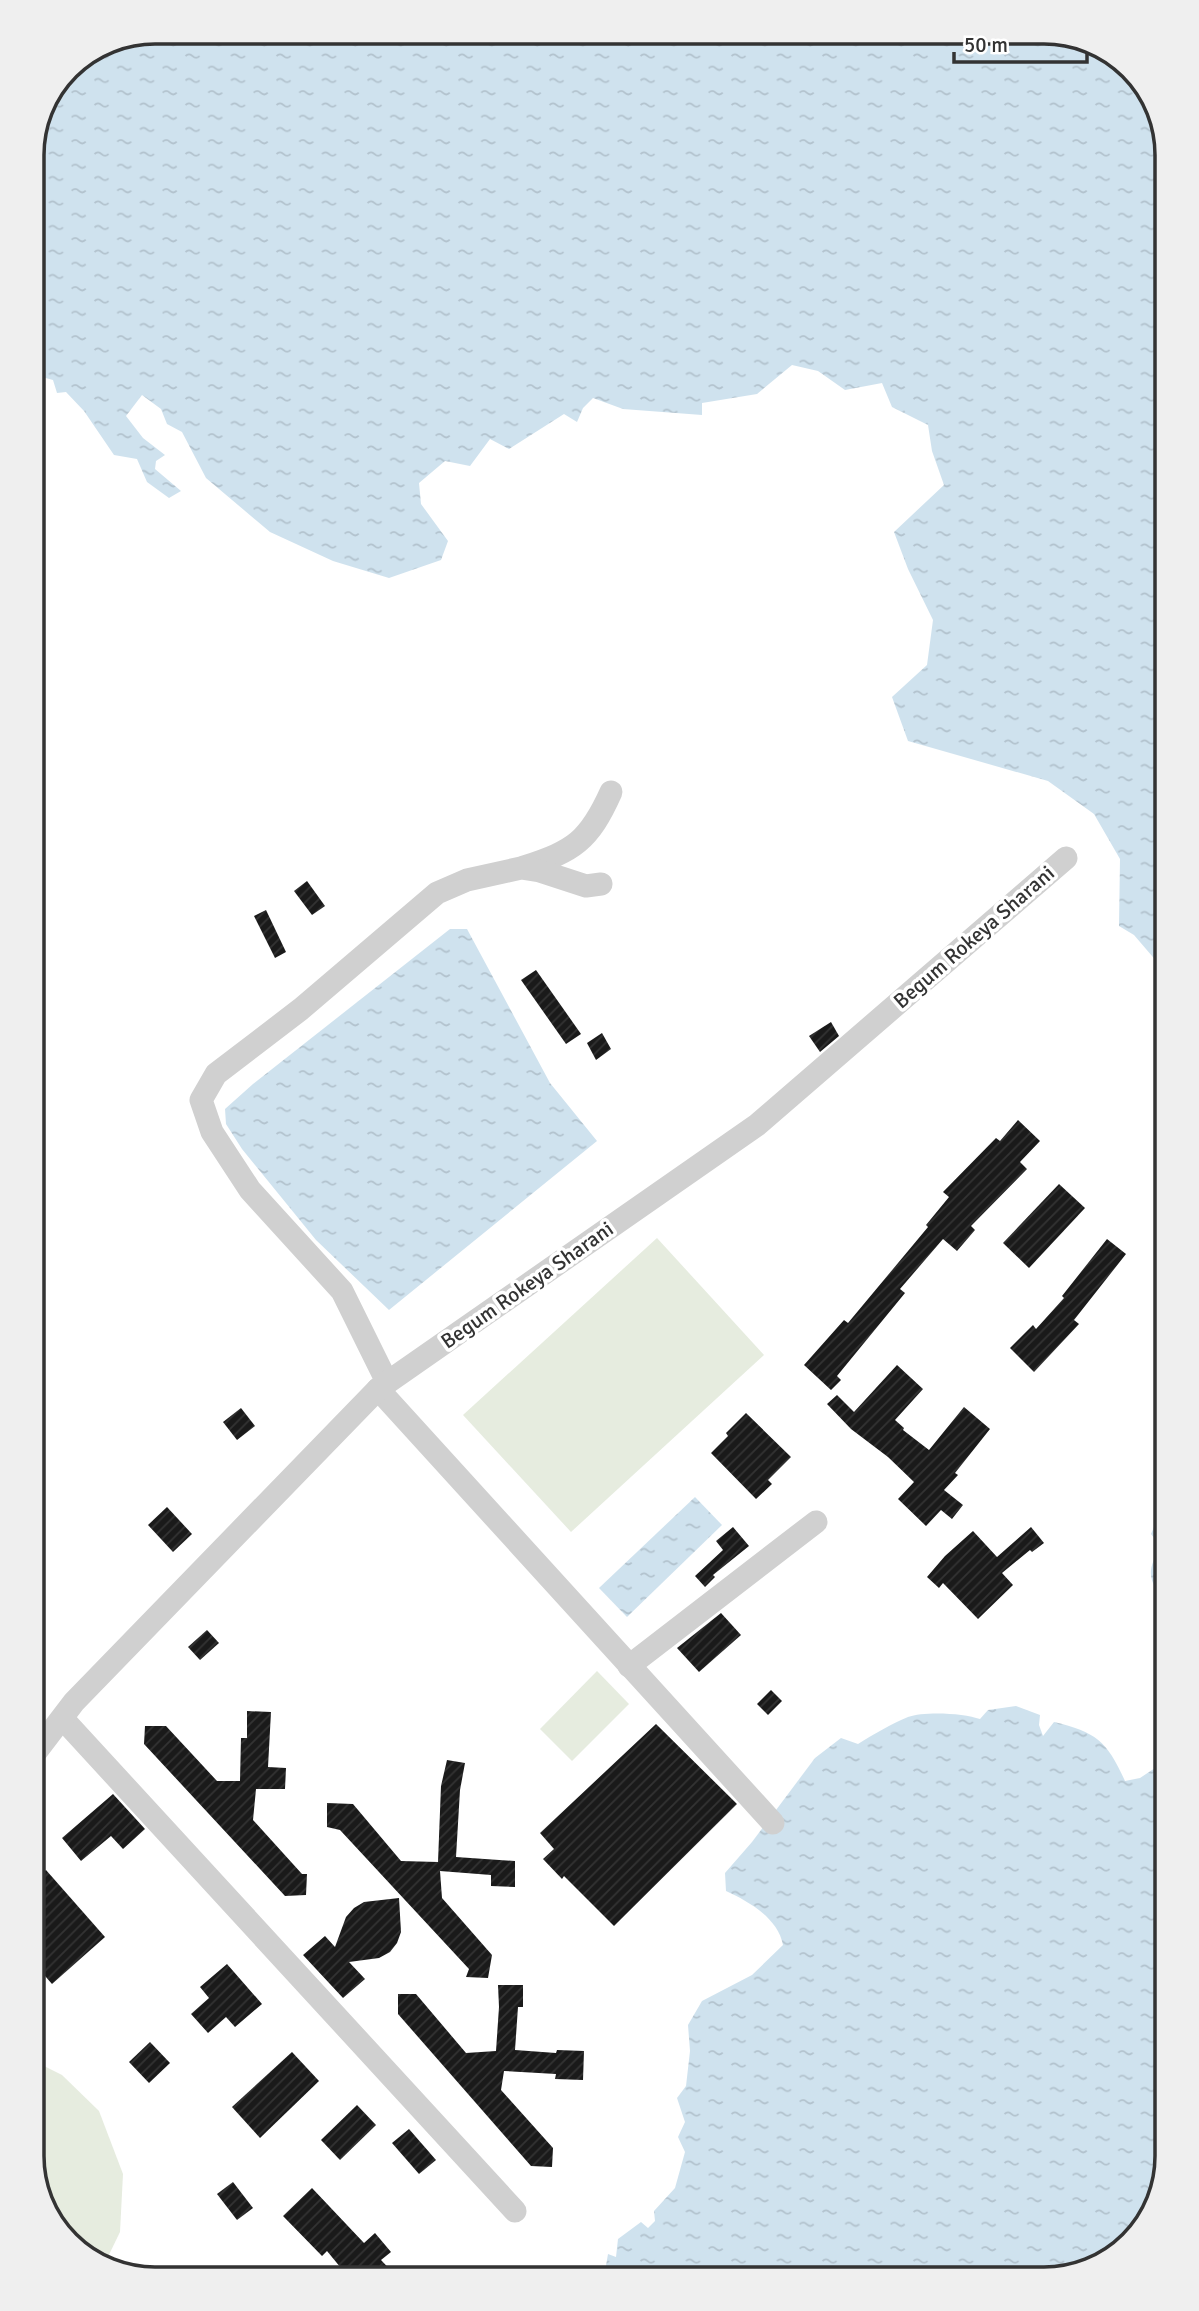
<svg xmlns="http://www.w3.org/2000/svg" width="1199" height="2311" viewBox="0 0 1199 2311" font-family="Signika,sans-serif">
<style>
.grass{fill:#e6ecdf}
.water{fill:url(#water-ripples)}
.building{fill:url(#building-hatch)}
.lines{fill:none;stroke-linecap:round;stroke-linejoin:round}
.minor{stroke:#d0d0d0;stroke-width:23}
.labels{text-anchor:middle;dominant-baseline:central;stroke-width:7;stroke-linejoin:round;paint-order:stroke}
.street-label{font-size:21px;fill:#333;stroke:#fff}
.rim{fill:none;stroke:#333;stroke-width:3.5}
</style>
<defs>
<pattern id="water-ripples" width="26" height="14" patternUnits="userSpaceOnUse" patternTransform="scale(1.75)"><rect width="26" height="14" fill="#cfe2ee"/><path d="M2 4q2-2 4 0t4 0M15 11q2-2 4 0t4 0" fill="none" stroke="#b2c2cd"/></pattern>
<pattern id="building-hatch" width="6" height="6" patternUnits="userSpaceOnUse" patternTransform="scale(1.75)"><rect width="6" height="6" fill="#1a1a1a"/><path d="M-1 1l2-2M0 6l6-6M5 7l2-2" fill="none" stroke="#333"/></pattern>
</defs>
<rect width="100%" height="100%" fill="#fff"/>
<g class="grass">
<path d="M657 1238 764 1355 571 1532 463 1415Z"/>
<path d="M597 1671 629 1704 572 1761 540 1729Z"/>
<path d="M32 2060 62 2075 99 2111 123 2174 120 2232 104 2265 86 2258 41 2204 32 2156Z"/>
</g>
<g class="water">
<path d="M155 32H1053L1119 57 1158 107 1167 155V993L1161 987 1158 963 1134 935 1119 926 1120 859 1094 814 1048 781 908 741 892 697 927 665 933 620 908 569 894 532 944 485 932 451 928 425 892 407 882 383 845 390 818 371 792 365 757 394 702 403V415L623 409 593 398 583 408 577 422 564 414 509 449 490 439 470 466 445 461 419 483 421 504 448 541 441 560 389 578 333 561 270 532 206 478 182 432 167 424 161 409 142 395 126 416 143 438 165 455 156 461 155 469 181 491 169 498 147 482 137 459 114 455 84 411 66 392 57 393 53 380 42 377 33 369 32 147 68 67 108 41Z"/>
<path d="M450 929H467L550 1083 597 1141 389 1310 316 1240 242 1149 226 1124 225 1109 253 1084Z"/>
<path d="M695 1497 722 1525 627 1617 599 1588Z"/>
<path d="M1167 1497V1605C1150 1581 1144 1574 1161 1547L1151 1534Z"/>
<path d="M1016 1706 1040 1715 1039 1725 1043 1736 1054 1722C1096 1732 1107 1741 1125 1781L1140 1778 1158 1766 1167 1770V2156L1146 2225 1092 2270 1044 2279H592L594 2269 600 2270 604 2277 608 2254 616 2257 618 2239 641 2222 648 2228 655 2221 654 2211 675 2188 685 2152 678 2137 685 2122 677 2098 686 2086 690 2051 688 2025 702 2001 752 1975 783 1945C778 1918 748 1901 726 1891L725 1873 752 1842 815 1758 841 1738 858 1744C874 1734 891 1724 908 1717 924 1711 964 1713 980 1719L988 1710Z"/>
</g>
<g class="building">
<path d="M307 881 325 906 312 915 294 891Z"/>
<path d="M266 910 286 952 275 958 254 916Z"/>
<path d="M536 970 581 1034 566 1044 521 980Z"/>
<path d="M831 1022 839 1036 820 1052 809 1036Z"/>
<path d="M602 1033 611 1049 596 1060 587 1043Z"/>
<path d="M1018 1120 1040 1141 1020 1162 1027 1169 971 1226 975 1230 957 1251 943 1239 900 1289 905 1293 837 1376 841 1380 831 1390 804 1365 844 1320 848 1323 928 1227 926 1225 949 1197 943 1192 996 1138 1000 1141Z"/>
<path d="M1059 1184 1085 1208 1029 1268 1003 1243Z"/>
<path d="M1107 1239 1126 1254 1074 1320 1079 1324 1034 1372 1010 1348 1033 1325 1036 1329 1064 1298 1062 1296Z"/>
<path d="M897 1365 923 1389 895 1420 904 1428 903 1430 929 1450 964 1407 990 1429 955 1473 958 1475 944 1490 963 1505 952 1519 941 1510 926 1526 898 1499 914 1482 888 1457 851 1429 827 1404 837 1395 854 1412Z"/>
<path d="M241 1408 255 1426 237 1440 223 1422Z"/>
<path d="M746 1413 791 1457 768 1480 772 1484 756 1499 711 1453 728 1436 726 1433Z"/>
<path d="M167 1507 192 1534 173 1552 148 1525Z"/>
<path d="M733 1527 749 1546 713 1575 715 1577 705 1587 695 1576 723 1550 716 1541Z"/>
<path d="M1031 1527 1044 1543 1032 1552 1030 1550 1002 1573 1013 1585 978 1619 943 1583 939 1588 927 1577 945 1556 973 1531 997 1557Z"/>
<path d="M721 1613 741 1635 699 1672 677 1648Z"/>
<path d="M207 1630 219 1643 200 1660 188 1647Z"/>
<path d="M771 1690 782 1701 768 1715 757 1704Z"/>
<path d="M247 1711 271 1712 268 1767 286 1768 285 1789H256L253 1820 302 1874H307L306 1895 285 1896 144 1744 145 1726H166L217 1781H240L241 1738H247Z"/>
<path d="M656 1724 737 1804 614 1926 564 1876 562 1879 543 1859 554 1849 540 1833Z"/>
<path d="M447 1760 465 1763 460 1790 456 1857 515 1861V1887L491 1886V1875L440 1871 442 1898 492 1955 488 1978 466 1977 469 1969 340 1830 327 1827V1803L353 1804 401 1861 438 1862 441 1786Z"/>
<path d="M113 1794 145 1829 123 1849 111 1836 81 1861 62 1838Z"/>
<path d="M46 1870 105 1937 52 1984 32 1961V1882Z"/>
<path d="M399 1898 401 1932 397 1943 390 1952 379 1958 349 1962 365 1979 343 1998 303 1955 325 1936 335 1947 346 1917 354 1908 364 1902Z"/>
<path d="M227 1964 262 2004 235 2027 226 2017 208 2033 191 2014 209 1998 200 1987Z"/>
<path d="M498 1985H523V2007H518L515 2050 556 2053 557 2050 584 2051 583 2080 555 2079 556 2074 504 2071 501 2090 553 2148 552 2167 531 2166 398 2014V1994H416L466 2053 496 2051 499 2007Z"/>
<path d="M150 2042 170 2063 149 2083 129 2062Z"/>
<path d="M292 2052 319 2081 260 2138 232 2107Z"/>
<path d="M357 2105 376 2125 340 2160 321 2140Z"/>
<path d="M409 2129 436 2160 419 2174 392 2143Z"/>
<path d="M233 2182 253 2208 237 2220 217 2194Z"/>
<path d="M312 2188 364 2243 375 2233 391 2252 381 2260 399 2279H350L327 2251 322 2256 283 2216Z"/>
</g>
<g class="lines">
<g class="minor">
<path d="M524 867C574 851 589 841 611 792"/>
<path d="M387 1382 342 1291 250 1190 212 1132 201 1100 216 1074 301 1009 437 893 467 880 521 868 540 871 586 886 601 884"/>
<path d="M378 1389 773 1823"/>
<path d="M629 1666 816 1522"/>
<path d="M63 1719 515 2211"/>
<path d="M32 1757 74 1702 378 1389 757 1125 1066 858"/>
</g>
</g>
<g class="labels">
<g class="street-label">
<text transform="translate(974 937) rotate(-41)">Begum Rokeya Sharani</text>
<text transform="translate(527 1285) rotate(-35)">Begum Rokeya Sharani</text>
</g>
</g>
<path d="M0 0H1199V2311H0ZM155 44H1044A111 111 0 0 1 1155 155V2156A111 111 0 0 1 1044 2267H155A111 111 0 0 1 44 2156V155A111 111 0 0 1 155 44Z" fill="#efefef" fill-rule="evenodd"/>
<path class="rim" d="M155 44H1044A111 111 0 0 1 1155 155V2156A111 111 0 0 1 1044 2267H155A111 111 0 0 1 44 2156V155A111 111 0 0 1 155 44Z"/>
<path d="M954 52v10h133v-10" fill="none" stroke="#333333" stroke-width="3.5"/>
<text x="964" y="52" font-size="21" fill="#333333" stroke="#ffffff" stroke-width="5" paint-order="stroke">50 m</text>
</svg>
